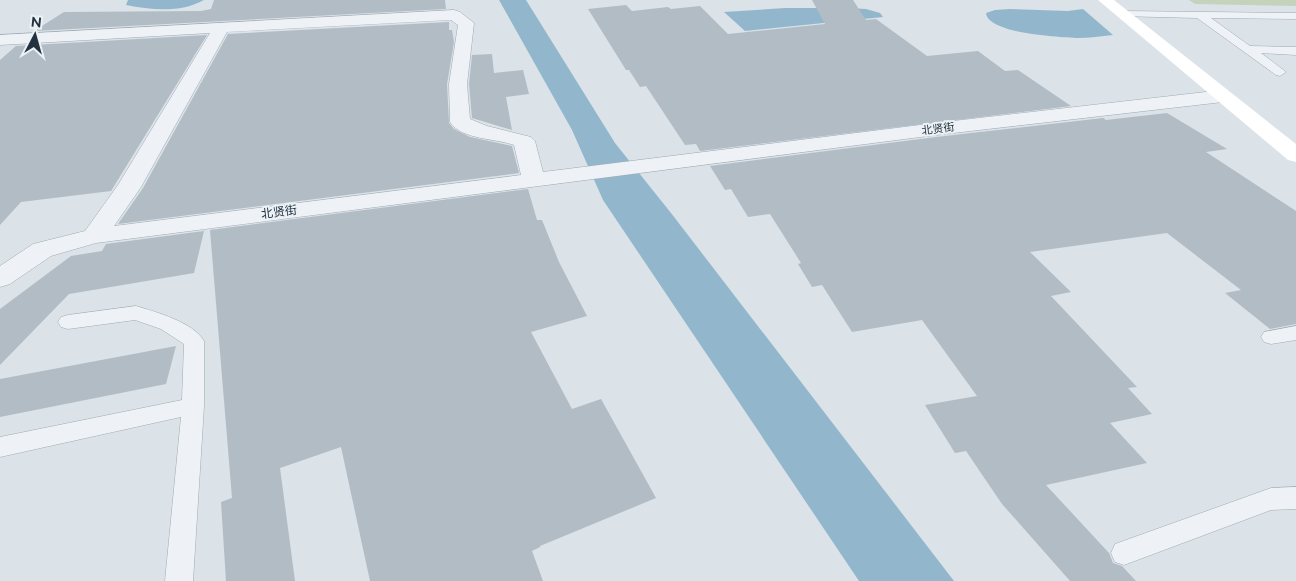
<svg xmlns="http://www.w3.org/2000/svg" width="1296" height="581" viewBox="0 0 1296 581" font-family="Raleway,'Noto Sans SC',sans-serif">
<style>
.green{fill:#c5d2bc}
.water{fill:#92b7cc}
.building{fill:#b2bcc5}
.lines{fill:none;stroke-linecap:round;stroke-linejoin:round}
.service-casing{stroke:#a0aab2;stroke-width:1}
.minor-casing{stroke:#a0aab2;stroke-width:1}
.service{fill:#eef2f6;fill-rule:evenodd}
.minor{fill:#eef2f6;fill-rule:evenodd}
.secondary{fill:#fff;fill-rule:evenodd}
.labels{text-anchor:middle;dominant-baseline:central;stroke-width:4;stroke-linejoin:round;paint-order:stroke}
.far-street-label{font-size:11px;fill:#24323f;stroke:#ebf1f5}
.street-label{font-size:12px;fill:#24323f;stroke:#ebf1f5}
</style>
<rect width="100%" height="100%" fill="#dbe2e8"/>
<path class="green" d="M1189 0H1296V6L1195 4Z"/>
<g class="water">
<path d="M128 0H204C181 13 152 10 126 5Z"/>
<path d="M499 0H526L615 143 671 213 954 581H859L603 200 572 130Z"/>
<path d="M785 8H846L866 9 880 13 883 17 745 31 724 12Z"/>
<path d="M1010 9 1068 11 1083 9 1113 35C1101 36 1089 38 1078 38 1061 37 988 34 986 13L995 10Z"/>
</g>
<g class="building">
<path d="M214 0H445L446 9 34 31 64 12 201 11 211 9Z"/>
<path d="M812 0H853L866 20 876 19 927 56 978 51 1005 71 1018 70 1071 106 700 151 696 144 685 145 646 86 640 87 629 70H626L588 9 626 5 632 11 668 7 671 9 700 6 728 34 825 24Z"/>
<path d="M449 22V30H452L454 42 447 84 449 123 454 129 470 137 512 146 519 173 118 224 143 188 228 34Z"/>
<path d="M207 35 111 191 21 202 0 225V60L16 46Z"/>
<path d="M492 54 494 73 523 70 529 94 506 97 512 130 472 118 469 84 472 55Z"/>
<path d="M1167 113 1227 149 1206 152 1296 211V324L1270 329 1225 293 1241 290 1167 233 1030 252 1071 292 1051 296 1137 387 1128 388 1152 414 1110 423 1147 463 1046 485 1109 553 1113 563 1122 566 1136 581H1070L1002 504 966 451 955 453 925 405 977 396 922 320 852 332 822 285 812 287 798 264 801 263 770 214 748 217 731 189 725 190 710 166 936 137 1103 118 1106 120Z"/>
<path d="M528 189 537 220H542L559 262 587 316 531 332 572 409 601 399 656 498 540 546V547L532 551 543 581H370L341 447 280 468 295 581H226L221 502 232 498 210 230Z"/>
<path d="M204 231 194 273 69 294 0 365V309L71 256 102 251 106 244Z"/>
<path d="M176 346 166 384 0 417V379Z"/>
</g>
<g class="lines">
<g class="service-casing">
<g id="service">
<path d="M1122 11 1296 13V19L1211 18 1250 46 1296 47V55L1261 53 1286 72 1280 76 1276 75 1197 18 1118 16 1117 14 1118 12Z"/>
<path d="M136 306C156 312 193 322 204 341V406L193 581H165L181 417 0 457V437L182 400 184 344 161 329 135 320 68 329 61 327 58 322 61 317 68 315Z"/>
<path d="M1296 326V340L1271 344 1264 342 1261 337 1264 332Z"/>
<path d="M1296 487V509L1271 510 1124 565 1115 562 1111 553 1115 544 1271 488Z"/>
</g>
</g>
<g class="minor-casing">
<path id="minor" d="M454 10 460 12 474 23 467 84 470 119 487 126 531 137 535 141 543 172 936 123 1223 90 1230 92 1233 96 1230 100 1223 102 936 135 96 243 51 256 10 284 0 287V266L33 244 85 231 118 185 210 33 0 45V35ZM451 20 458 25 449 84 450 122C462 140 495 138 514 145L521 175 114 226 141 187 227 32Z"/>
</g>
<use href="#service" class="service"/>
<use href="#minor" class="minor"/>
<path class="secondary" d="M1098 0H1114L1296 144V162L1288 160Z"/>
</g>
<g class="labels">
<g class="far-street-label">
<text transform="translate(938 129) rotate(-7)">北贤街</text>
</g>
<g class="street-label">
<text transform="translate(279 212) rotate(-7)">北贤街</text>
</g>
</g>
<g transform="translate(35 35) rotate(6)" stroke="#ebf1f5" stroke-width="4" paint-order="stroke">
<path d="M0-4L9 19L0 12L-9 19Z" fill="#24323f"/>
<text y="-8" font-size="14" font-weight="bold" text-anchor="middle" fill="#24323f">N</text>
</g>
</svg>
